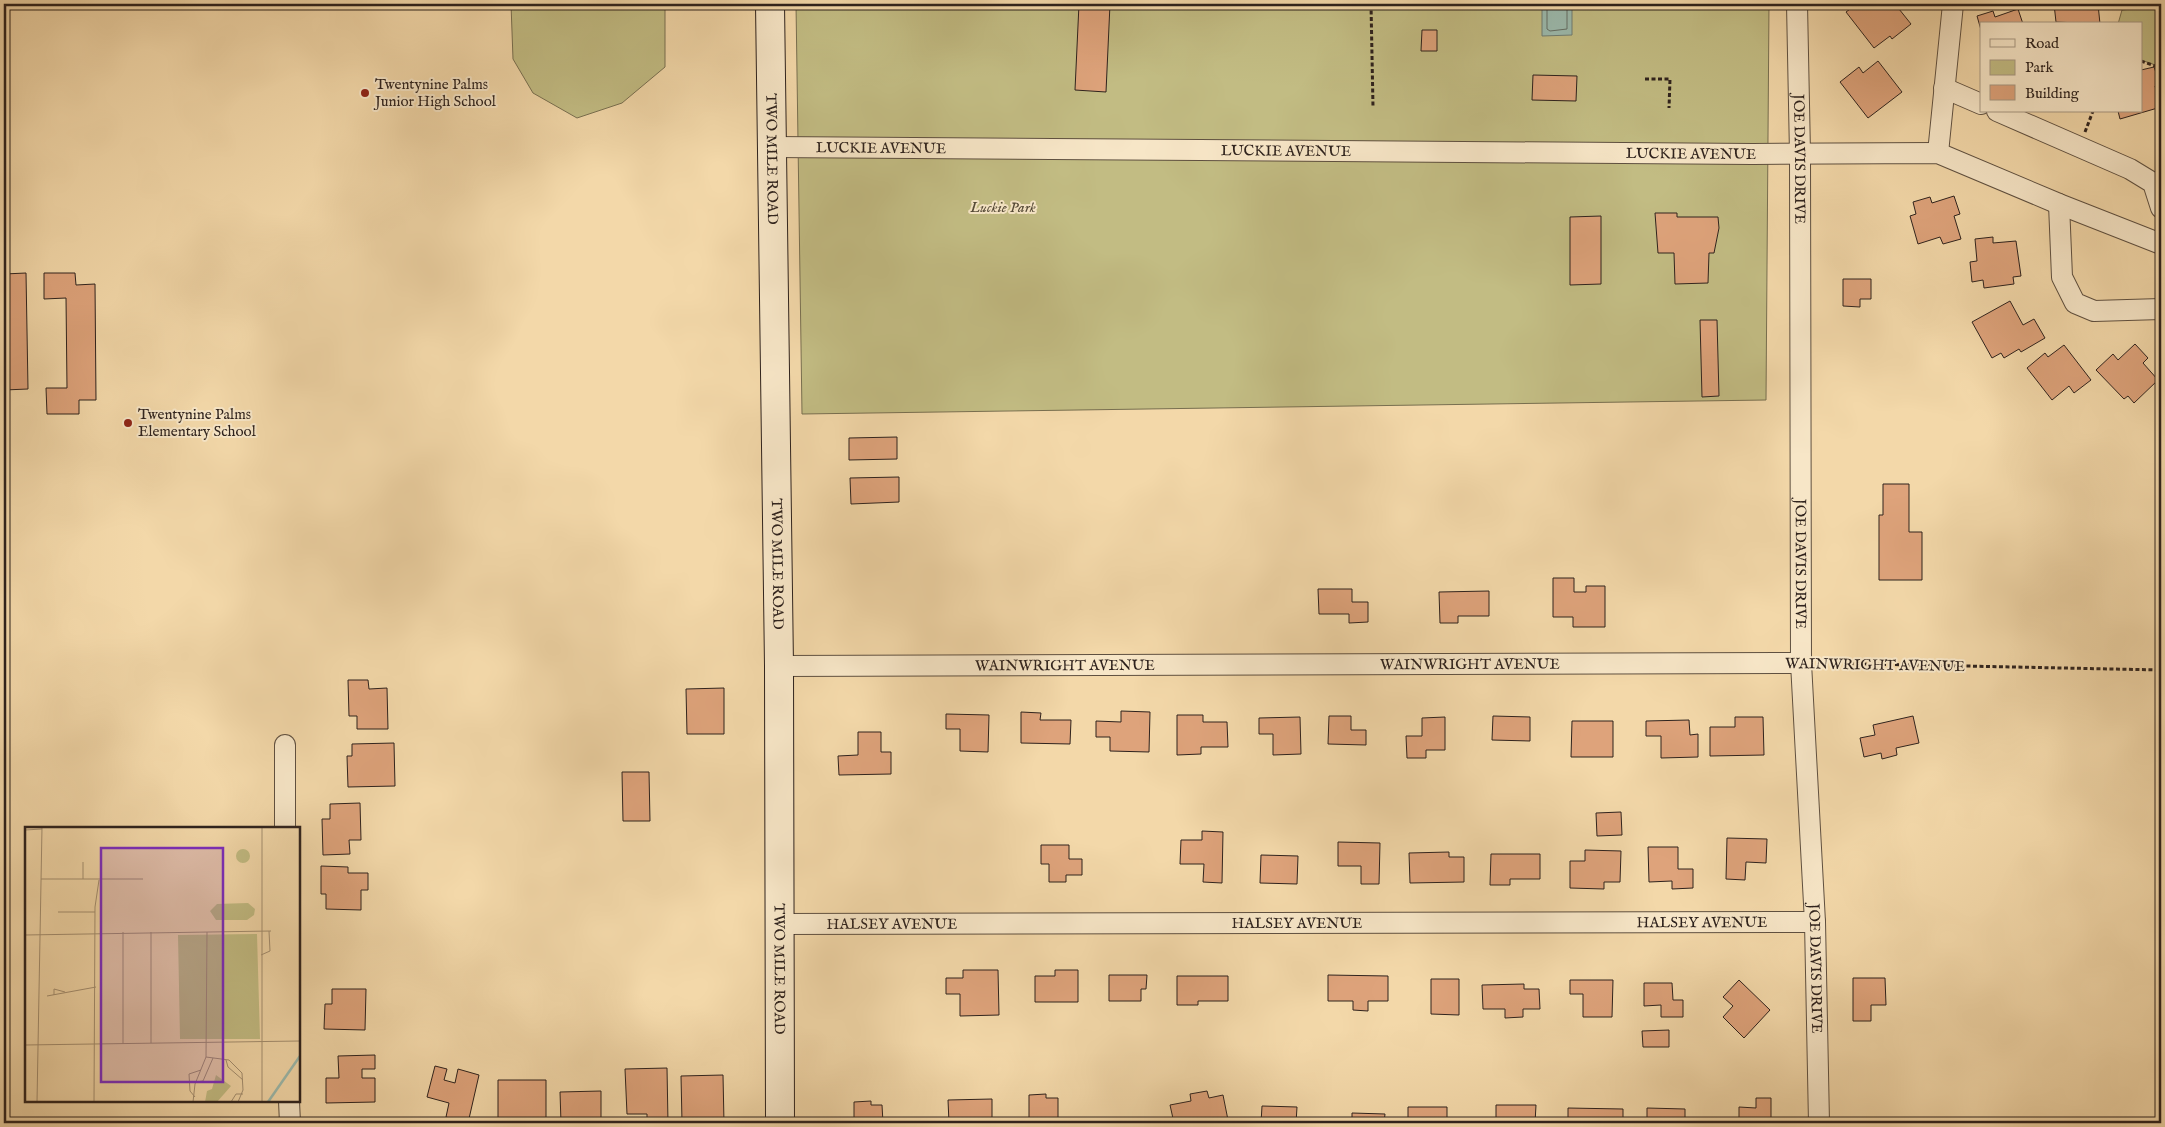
<svg xmlns="http://www.w3.org/2000/svg" width="2165" height="1127" viewBox="0 0 2165 1127" font-family="'IM FELL English',serif">
<style>
.green{fill:#c2bc83;stroke:#786f50}
.water{fill:#9bb9ac;stroke:#6f7d73}
.lines{fill:none;stroke-linecap:round;stroke-linejoin:round}
.shore{stroke:#646e64;stroke-width:1}
.building{fill:#dea37b;stroke:#2e221d}
.street-casing{stroke:#5f5040;stroke-width:22}
.secondary-casing{stroke:#2e221d;stroke-width:30}
.path{stroke:#2e221d;stroke-width:3;stroke-dasharray:4 2.5;stroke-linecap:butt}
.street{stroke:#f7e6c7;stroke-width:20}
.secondary{stroke:#f7e6c7;stroke-width:28}
.poi-dot{fill:#8f2418;stroke:#f7e6c7;stroke-width:2}
.labels{text-anchor:middle;dominant-baseline:central;stroke-width:4;stroke-linejoin:round;paint-order:stroke}
.poi-label{font-size:15px;fill:#2e221d;stroke:#f7e6c7;text-anchor:start}
.street-label{font-size:15px;fill:#2e221d;stroke:#f7e6c7}
.park-label{font-size:15px;font-style:italic;fill:#534836;stroke:#f7e6c7}
.inset-river{fill:none;stroke:#9bb9ac;stroke-width:2.5}
.inset-road{fill:none;stroke:#a48f71;stroke-width:1}
.view{fill:#7b2cbf;fill-opacity:0.15;stroke:#7b2cbf;stroke-width:2.5}
.inset-edge{fill:none;stroke:#2e221d;stroke-width:2.5}
</style>
<rect width="100%" height="100%" fill="#f3d8a9"/>
<filter id="stains"><feTurbulence type="fractalNoise" baseFrequency=".004" numOctaves="4"/><feColorMatrix values="0 0 0 0 .2 0 0 0 0 .09 0 0 0 0 .02 0 0 0 .5 -.17"/></filter>
<radialGradient id="worn" r=".72"><stop offset=".6" stop-color="#630" stop-opacity="0"/><stop offset="1" stop-color="#630" stop-opacity=".3"/></radialGradient>
<g class="green">
<path d="M511 4H665V67L622 103 577 118 533 93 513 59Z"/>
<path d="M796 4H1769L1766 400 802 414Z"/>
<path d="M2161 6V67L2141 60V24H2118L2122 10Z"/>
</g>
<path class="water" d="M1542 4H1572V35L1542 36Z"/>
<g class="lines">
<path class="shore" d="M1547 4V29L1550 31 1567 29V4"/>
</g>
<g class="building">
<path d="M1079 4H1110L1106 92 1075 90Z"/>
<path d="M1857 4H1895L1911 24 1892 39 1890 36 1874 48 1846 12Z"/>
<path d="M2054 4H2098L2100 24 2056 22Z"/>
<path d="M2018 9 2023 24H1981V30L1977 16 1993 11 1995 17Z"/>
<path d="M1422 30H1437V51H1421Z"/>
<path d="M1878 61 1902 92 1868 118 1840 82 1859 67 1863 73Z"/>
<path d="M2154 67 2160 84 2155 86 2161 107 2120 119 2118 111H2141V70Z"/>
<path d="M1533 75 1577 76 1576 101 1532 100Z"/>
<path d="M1954 196 1960 214 1954 216 1961 239 1943 244 1940 237 1918 244 1910 216 1916 214 1913 202 1930 197 1932 203Z"/>
<path d="M1655 213H1677V217H1718L1719 228 1714 253H1709L1708 283 1675 284 1674 253H1658Z"/>
<path d="M1601 216V284L1570 285V217Z"/>
<path d="M1993 237V243L2016 241 2021 276 2013 277 2014 284 1984 288 1983 280 1972 282 1970 262 1977 261 1975 239Z"/>
<path d="M26 273 28 389 4 390V274Z"/>
<path d="M44 273H75L76 285 95 284 96 400H79V414H47L46 388H67L66 298 44 299Z"/>
<path d="M1843 279H1871V299H1860V307L1843 306Z"/>
<path d="M2010 301 2023 325 2034 319 2045 338 2021 352 2019 349 2004 358 2001 353 1992 358 1972 322Z"/>
<path d="M1700 320H1717L1719 396 1702 397Z"/>
<path d="M2135 344 2148 358 2143 363 2158 380 2134 403 2128 396 2124 399 2096 370 2113 354 2118 360Z"/>
<path d="M2064 345 2091 380 2074 393 2069 386 2052 400 2027 368 2045 353 2048 357Z"/>
<path d="M897 437V459L849 460V438Z"/>
<path d="M899 477V502L851 504 850 478Z"/>
<path d="M1883 484H1909V532H1922V580H1879V515H1883Z"/>
<path d="M1553 578H1574V592H1586V586H1605V627H1573V617H1553Z"/>
<path d="M1318 589H1352V602H1368V622L1349 623V614H1319Z"/>
<path d="M1489 591V616H1458V623H1440L1439 592Z"/>
<path d="M348 680H368L369 689 387 688 388 729H357V716H349Z"/>
<path d="M724 688V734H687L686 689Z"/>
<path d="M1121 711 1150 712 1149 752 1110 751V737H1096V721L1121 722Z"/>
<path d="M1021 712 1041 713 1040 720H1071L1070 744 1021 743Z"/>
<path d="M946 714 989 715 988 752 960 751V729H946Z"/>
<path d="M1177 715H1203V722H1227L1228 747H1201V754L1177 755Z"/>
<path d="M1329 716H1351V730H1366V745L1328 744Z"/>
<path d="M1493 716 1530 717V741L1492 740Z"/>
<path d="M1913 716 1919 743 1896 748 1897 755 1882 759 1881 753 1864 757 1860 738 1875 735 1873 725Z"/>
<path d="M1300 717 1301 754 1273 755V734H1259V718Z"/>
<path d="M1445 717V750H1426V758H1407L1406 736H1422V718Z"/>
<path d="M1735 717H1763L1764 755 1710 756V727H1735Z"/>
<path d="M1689 720 1690 735 1698 734V757L1661 758V736H1646V721Z"/>
<path d="M1572 721H1613V757H1571Z"/>
<path d="M858 732H881V752H891V774L839 775 838 756 858 755Z"/>
<path d="M394 743 395 786 348 787 347 756H352V744Z"/>
<path d="M622 772H649L650 821H623Z"/>
<path d="M360 803 361 840H349L350 854 323 855 322 819H330V804Z"/>
<path d="M1621 812 1622 835 1597 836 1596 813Z"/>
<path d="M1202 831 1223 832 1222 883 1203 882 1204 864H1180L1181 840H1202Z"/>
<path d="M1727 838 1767 839 1766 863 1746 862 1745 880 1726 879Z"/>
<path d="M1338 842 1380 843 1379 884H1361V866H1338Z"/>
<path d="M1041 845H1069V859H1082V875H1066V882H1049V864H1041Z"/>
<path d="M1648 847H1678V869H1693V888L1672 889V881L1649 882Z"/>
<path d="M1585 850 1621 851 1620 882H1604V889L1570 888V861H1585Z"/>
<path d="M1449 852V857H1464V882L1410 883 1409 853Z"/>
<path d="M1491 854H1540V879H1510V885H1490Z"/>
<path d="M1261 855 1298 856 1297 884 1260 883Z"/>
<path d="M321 866 348 867V873H368V890H361V910L326 909V894H321Z"/>
<path d="M963 970H998L999 1015 960 1016V994H946V978H963Z"/>
<path d="M1055 970H1078V1002H1035V976H1055Z"/>
<path d="M1109 975H1147L1146 989H1141V1001H1109Z"/>
<path d="M1328 975 1388 976V1001H1368V1011L1353 1010V1001H1328Z"/>
<path d="M1177 976H1228V1001H1198V1005H1177Z"/>
<path d="M1853 978H1885L1886 1005H1871V1021H1853Z"/>
<path d="M1431 979H1459V1015L1431 1014Z"/>
<path d="M1570 980H1613L1612 1017H1583V994H1570Z"/>
<path d="M1739 980 1770 1010 1744 1038 1723 1017 1733 1006 1723 997Z"/>
<path d="M1644 983H1672L1673 1000H1683V1017H1661V1005L1644 1006Z"/>
<path d="M1524 984V989H1539L1540 1009H1523V1017L1505 1018V1009H1483L1482 985Z"/>
<path d="M332 989H366L365 1030 324 1029 325 1004H332Z"/>
<path d="M1669 1030V1047H1643L1642 1031Z"/>
<path d="M375 1055V1069H362V1078H375V1102L326 1103V1078H339L338 1056Z"/>
<path d="M435 1066 447 1069 444 1080 455 1083 458 1069 479 1075 468 1123 446 1117 449 1103 427 1097Z"/>
<path d="M667 1068 668 1123H647V1114H627L625 1069Z"/>
<path d="M723 1075 724 1123 682 1122 681 1076Z"/>
<path d="M498 1080H546V1121L498 1123Z"/>
<path d="M601 1091V1123H561L560 1092Z"/>
<path d="M1207 1091 1209 1098 1223 1095 1228 1120 1212 1123H1174L1170 1105 1191 1101 1190 1094Z"/>
<path d="M1046 1094V1098H1058V1123H1029V1095Z"/>
<path d="M1756 1098H1771V1123H1739V1107L1756 1108Z"/>
<path d="M992 1099V1123H949L948 1100Z"/>
<path d="M871 1101V1105H882L883 1123H854V1102Z"/>
<path d="M1496 1105H1536L1535 1123H1496Z"/>
<path d="M1262 1106 1297 1107 1296 1123H1261Z"/>
<path d="M1408 1107H1447V1121H1461V1123H1408Z"/>
<path d="M1568 1108 1623 1109V1123H1568Z"/>
<path d="M1647 1108 1685 1109V1123H1647Z"/>
<path d="M1352 1113 1385 1114 1384 1123H1352Z"/>
</g>
<g class="lines">
<g class="street-casing">
<g id="street">
<path id="s1" d="M1797 4 1800 154 1801 663 1815 922 1819 1123"/>
<path d="M1944 88 1981 104"/>
<path d="M1997 111 2130 169 2153 183 2161 208"/>
<path id="s2" d="M772 147 1753 154 1938 153 2059 204 2161 244"/>
<path d="M1938 153 1953 4"/>
<path d="M2059 204 2062 277 2075 303 2094 311 2161 309"/>
<path id="s3" d="M779 666 1801 663"/>
<path d="M285 745V828"/>
<path id="s4" d="M778 924 1815 922"/>
<path d="M289 1101 290 1123"/>
</g>
</g>
<g class="secondary-casing">
<g id="secondary">
<path id="s5" d="M770 4 779 666 780 1123"/>
</g>
</g>
<g class="path">
<path d="M1371 4 1373 107"/>
<path d="M2141 61 2158 67 2161 74"/>
<path d="M1645 79H1670L1669 108"/>
<path d="M2085 132 2093 111"/>
<path d="M1817 663 2161 670"/>
</g>
<use href="#street" class="street"/>
<use href="#secondary" class="secondary"/>
</g>
<g class="poi-dot">
<circle cx="365" cy="93" r="5"/>
<circle cx="128" cy="423" r="5"/>
</g>
<g class="labels">
<g class="poi-label">
<text x="375" y="84">Twentynine Palms<tspan x="375" dy="17">Junior High School</tspan></text>
<text x="138" y="414">Twentynine Palms<tspan x="138" dy="17">Elementary School</tspan></text>
</g>
<g class="street-label">
<text stroke="none"><textPath href="#s2" startOffset="109">LUCKIE AVENUE</textPath></text>
<text stroke="none"><textPath href="#s2" startOffset="514">LUCKIE AVENUE</textPath></text>
<text stroke="none"><textPath href="#s2" startOffset="919">LUCKIE AVENUE</textPath></text>
<text stroke="none"><textPath href="#s5" startOffset="155">TWO MILE ROAD</textPath></text>
<text stroke="none"><textPath href="#s1" startOffset="155">JOE DAVIS DRIVE</textPath></text>
<text stroke="none"><textPath href="#s5" startOffset="560">TWO MILE ROAD</textPath></text>
<text stroke="none"><textPath href="#s1" startOffset="560">JOE DAVIS DRIVE</textPath></text>
<text stroke="none"><textPath href="#s3" startOffset="691">WAINWRIGHT AVENUE</textPath></text>
<text stroke="none"><textPath href="#s3" startOffset="286">WAINWRIGHT AVENUE</textPath></text>
<text transform="translate(1875 665) rotate(1)">WAINWRIGHT AVENUE</text>
<text stroke="none"><textPath href="#s4" startOffset="519">HALSEY AVENUE</textPath></text>
<text stroke="none"><textPath href="#s4" startOffset="924">HALSEY AVENUE</textPath></text>
<text stroke="none"><textPath href="#s4" startOffset="114">HALSEY AVENUE</textPath></text>
<text stroke="none"><textPath href="#s5" startOffset="965">TWO MILE ROAD</textPath></text>
<text stroke="none"><textPath href="#s1" startOffset="965">JOE DAVIS DRIVE</textPath></text>
</g>
<g class="park-label">
<text x="1003" y="207">Luckie Park</text>
</g>
</g>
<g transform="translate(25 827)">
<rect width="275" height="275" fill="#f3d8a9"/>
<path d="M211 29a7 7 0 1 1 14 0a7 7 0 1 1-14 0ZM223 76 230 82 229 88 222 93H191L185 84 192 77ZM232 107 235 212H155L153 108ZM191 248 206 259 192 275H180L182 264 187 262Z" fill="#c2bc83"/>
<path class="inset-river" d="M243 275 275 229"/>
<path class="inset-road" d="M0 3 17 2M16 52H118M58 52V35M33 85H70M98 105V217M126 105V216M0 108 246 104M236 128 245 124 244 104M29 168V162L40 165M22 169 71 160M0 218 275 214M181 230 204 233 217 246 218 263 213 275M201 233 203 240 218 253M171 255 178 254 188 231M170 270 165 264 164 247 176 243M12 275 17 0M69 275 70 80 74 53M168 275 170 257 181 230 182 105M206 275 211 267H218M237 275V0"/>
<path class="view" d="M76 21H198V255H76Z"/>
<rect width="275" height="275" class="inset-edge"/>
</g>
<rect width="2165" height="1127" fill="none" stroke="#f3d8a9" stroke-width="20"/>
<rect x="5" y="5" width="2155" height="1117" fill="none" stroke="#2e221d" stroke-width="2.5"/>
<rect x="10" y="10" width="2145" height="1107" fill="none" stroke="#2e221d"/>
<rect x="1980" y="22" width="162" height="90" fill="#f7e6c7" stroke="#a79883"/>
<rect x="1990" y="39" width="25" height="8" fill="#f7e6c7" stroke="#a79883"/>
<text x="2025" y="48" font-size="15" fill="#2e221d">Road</text>
<rect x="1990" y="60" width="25" height="15" fill="#c2bc83" stroke="#a79883"/>
<text x="2025" y="72" font-size="15" fill="#2e221d">Park</text>
<rect x="1990" y="85" width="25" height="15" fill="#dea37b" stroke="#a79883"/>
<text x="2025" y="98" font-size="15" fill="#2e221d">Building</text>
<rect width="100%" height="100%" filter="url(#stains)"/>
<rect width="100%" height="100%" fill="url(#worn)"/>
</svg>
